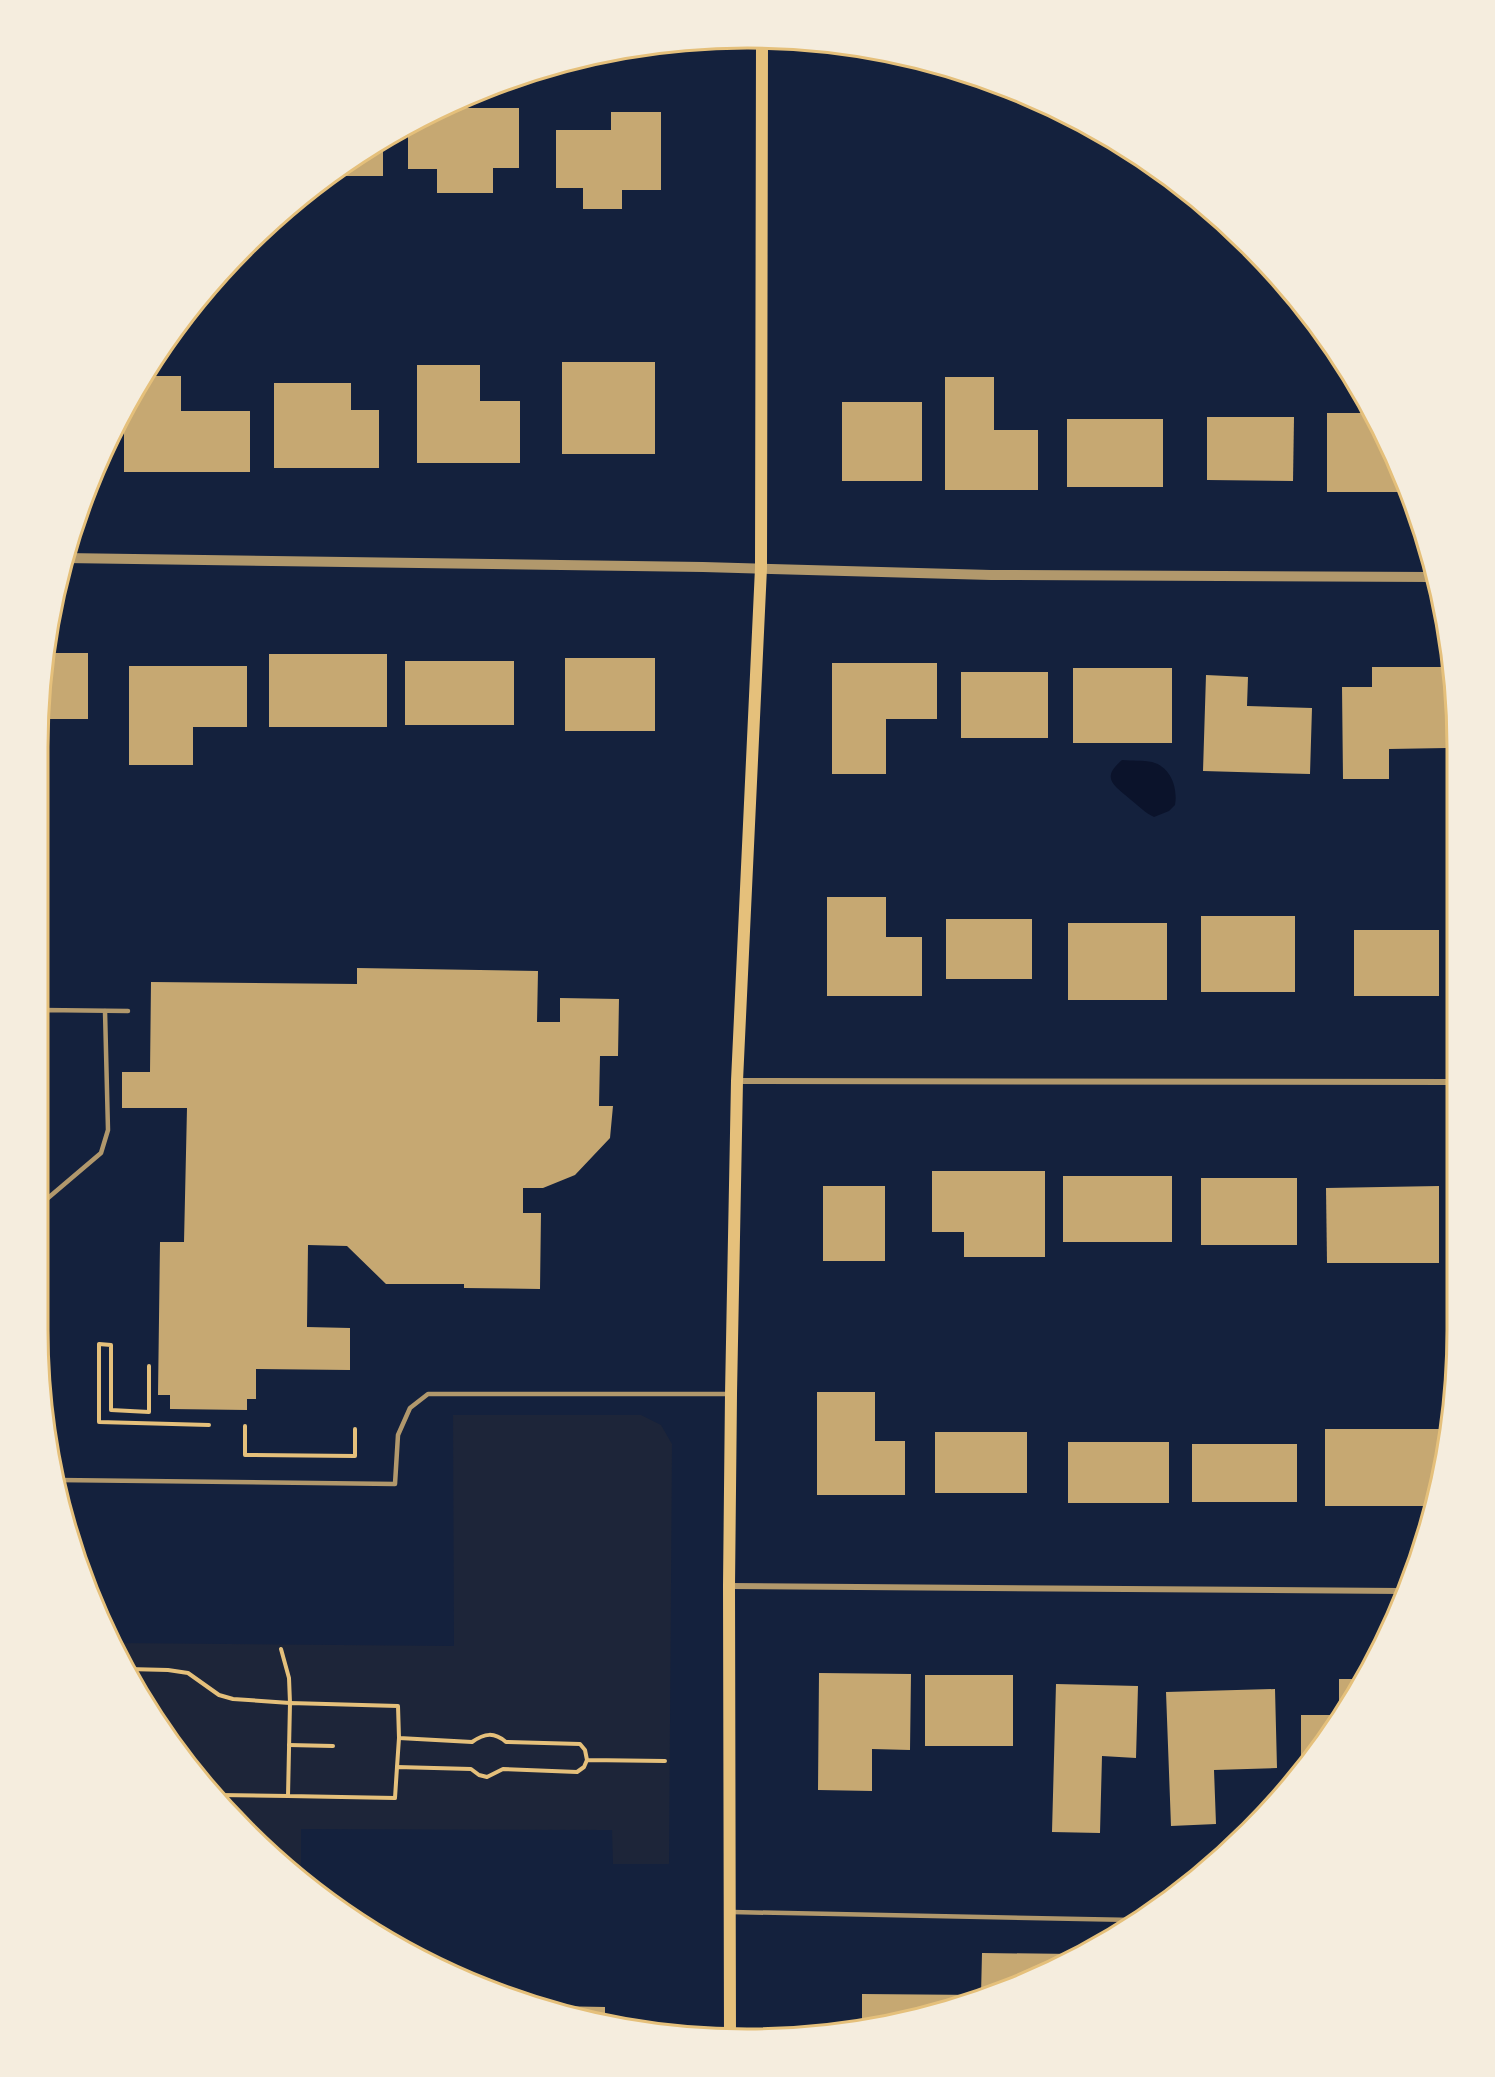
<svg xmlns="http://www.w3.org/2000/svg" width="1495" height="2077" viewBox="0 0 1495 2077" font-family="Ubuntu,sans-serif">
<style>
.green{fill:#1d2539}
.water{fill:#0b132b}
.building{fill:#c6a872}
.lines{fill:none;stroke-linecap:round;stroke-linejoin:round}
.path{stroke:#e5c07b;stroke-width:4}
.service{stroke:#b1986c;stroke-width:4.5}
.minor{stroke:#b1986c;stroke-width:6}
.tertiary{stroke:#b1986c;stroke-width:10}
.secondary{stroke:#e5c07b;stroke-width:12}
.rim{fill:none;stroke:#e5c07b;stroke-width:3}
</style>
<rect width="100%" height="100%" fill="#14213d"/>
<path class="green" d="M453 1415H641L661 1425 672 1444 669 1864H613L612 1830 301 1829V1877L279 1863 157 1724 114 1643 454 1646Z"/>
<path class="water" d="M1122 760C1132 761 1143 760 1152 762 1171 767 1178 788 1175 805L1169 811 1154 817C1145 813 1139 806 1131 800 1114 785 1100 779 1122 760Z"/>
<g class="building">
<path d="M441 108H519V168H493V193H437V169H408V126Z"/>
<path d="M611 112H661V190H622V209H583V188H556V130H611Z"/>
<path d="M383 142V176H328Z"/>
<rect x="562" y="362" width="93" height="92"/>
<path d="M417 365H480V401H520V463H417Z"/>
<path d="M145 376H181V411H250V472H124V415Z"/>
<path d="M945 377H994V430H1038V490H945Z"/>
<path d="M274 383H351V410H379V468H274Z"/>
<rect x="842" y="402" width="80" height="79"/>
<path d="M1327 413H1367L1403 475 1408 492H1327Z"/>
<path d="M1207 417H1294L1293 481 1207 480Z"/>
<rect x="1067" y="419" width="96" height="68"/>
<path d="M107 447V467H96L99 462Z"/>
<path d="M50 653H88V719H41Z"/>
<rect x="269" y="654" width="118" height="73"/>
<rect x="565" y="658" width="90" height="73"/>
<rect x="405" y="661" width="109" height="64"/>
<path d="M832 663H937V719H886V774H832Z"/>
<path d="M129 666H247V727H193V765H129Z"/>
<path d="M1372 667H1446L1447 748 1389 749V779H1343L1342 687H1372Z"/>
<rect x="1073" y="668" width="99" height="75"/>
<rect x="961" y="672" width="87" height="66"/>
<path d="M1206 675 1248 677 1247 706 1312 708 1310 774 1203 771Z"/>
<path d="M827 897H886V937H922V996H827Z"/>
<rect x="1201" y="916" width="94" height="76"/>
<rect x="946" y="919" width="86" height="60"/>
<rect x="1068" y="923" width="99" height="77"/>
<rect x="1354" y="930" width="85" height="66"/>
<path d="M357 968 538 971 537 1022H560V998L619 999 618 1056H600L599 1106H613L610 1138 575 1175 543 1188H523V1213H541L540 1289 464 1288V1284H386L347 1246 308 1245 307 1327 350 1328V1370L256 1369V1399H247V1410L170 1409V1395H158L160 1242H184L187 1108H122V1072H150L151 982 357 984Z"/>
<path d="M932 1171H1045V1257H964V1232H932Z"/>
<rect x="1063" y="1176" width="109" height="66"/>
<rect x="1201" y="1178" width="96" height="67"/>
<rect x="823" y="1186" width="62" height="75"/>
<path d="M1439 1186V1263H1327L1326 1188Z"/>
<path d="M817 1392H875V1441H905V1495H817Z"/>
<path d="M1325 1429H1442V1461L1434 1506H1325Z"/>
<rect x="935" y="1432" width="92" height="61"/>
<rect x="1068" y="1442" width="101" height="61"/>
<rect x="1192" y="1444" width="105" height="58"/>
<path d="M819 1673 911 1674 910 1750 872 1749V1791L818 1790Z"/>
<rect x="925" y="1675" width="88" height="71"/>
<path d="M1339 1679H1365L1301 1770V1715H1339Z"/>
<path d="M1056 1684 1138 1686 1136 1758 1102 1756 1100 1833 1052 1832Z"/>
<path d="M1275 1689 1277 1768 1214 1770 1216 1824 1171 1826 1166 1692Z"/>
<path d="M982 1953 1074 1954 1020 1985 862 2028V1994L981 1995Z"/>
<path d="M553 2006 605 2007V2025L553 2007Z"/>
</g>
<g class="lines">
<g class="path">
<path d="M149 1366V1412L111 1410V1345L99 1344V1422L209 1425"/>
<path d="M245 1426V1455L355 1456V1429"/>
<path d="M128 1669 168 1670 188 1673 219 1695 233 1699 290 1703 289 1678 281 1649"/>
<path d="M289 1745 333 1746"/>
<path d="M587 1760 584 1767 577 1772 503 1769 487 1777 479 1775 471 1769 397 1767 395 1798 288 1796 290 1703 398 1706 399 1738 472 1742C485 1733 494 1732 506 1742L580 1744 585 1750 587 1760 665 1761"/>
<path d="M397 1767 399 1738"/>
<path d="M219 1795 288 1796"/>
</g>
<g class="service">
<path d="M38 1101H40L42 1258 41 1355"/>
<path d="M40 1101 42 1010 128 1011"/>
<path d="M41 1204 101 1153 108 1130 105 1011"/>
<path d="M57 1480 395 1484 398 1435 410 1408 428 1394H729"/>
<path d="M732 1912 1133 1920"/>
</g>
<g class="minor">
<path d="M737 1081 1454 1082"/>
<path d="M729 1586 1401 1591"/>
</g>
<path class="tertiary" d="M64 558 703 567 991 575 1431 577"/>
<path class="secondary" d="M730 2037 729 1586 731 1394 737 1081 761 568 762 41"/>
</g>
<path d="M0 0H1495V2077H0ZM747 48H748A699 699 0 0 1 1447 747V1330A699 699 0 0 1 748 2029H747A699 699 0 0 1 48 1330V747A699 699 0 0 1 747 48Z" fill="#f5edde" fill-rule="evenodd"/>
<path class="rim" d="M747 48H748A699 699 0 0 1 1447 747V1330A699 699 0 0 1 748 2029H747A699 699 0 0 1 48 1330V747A699 699 0 0 1 747 48Z"/>
</svg>
